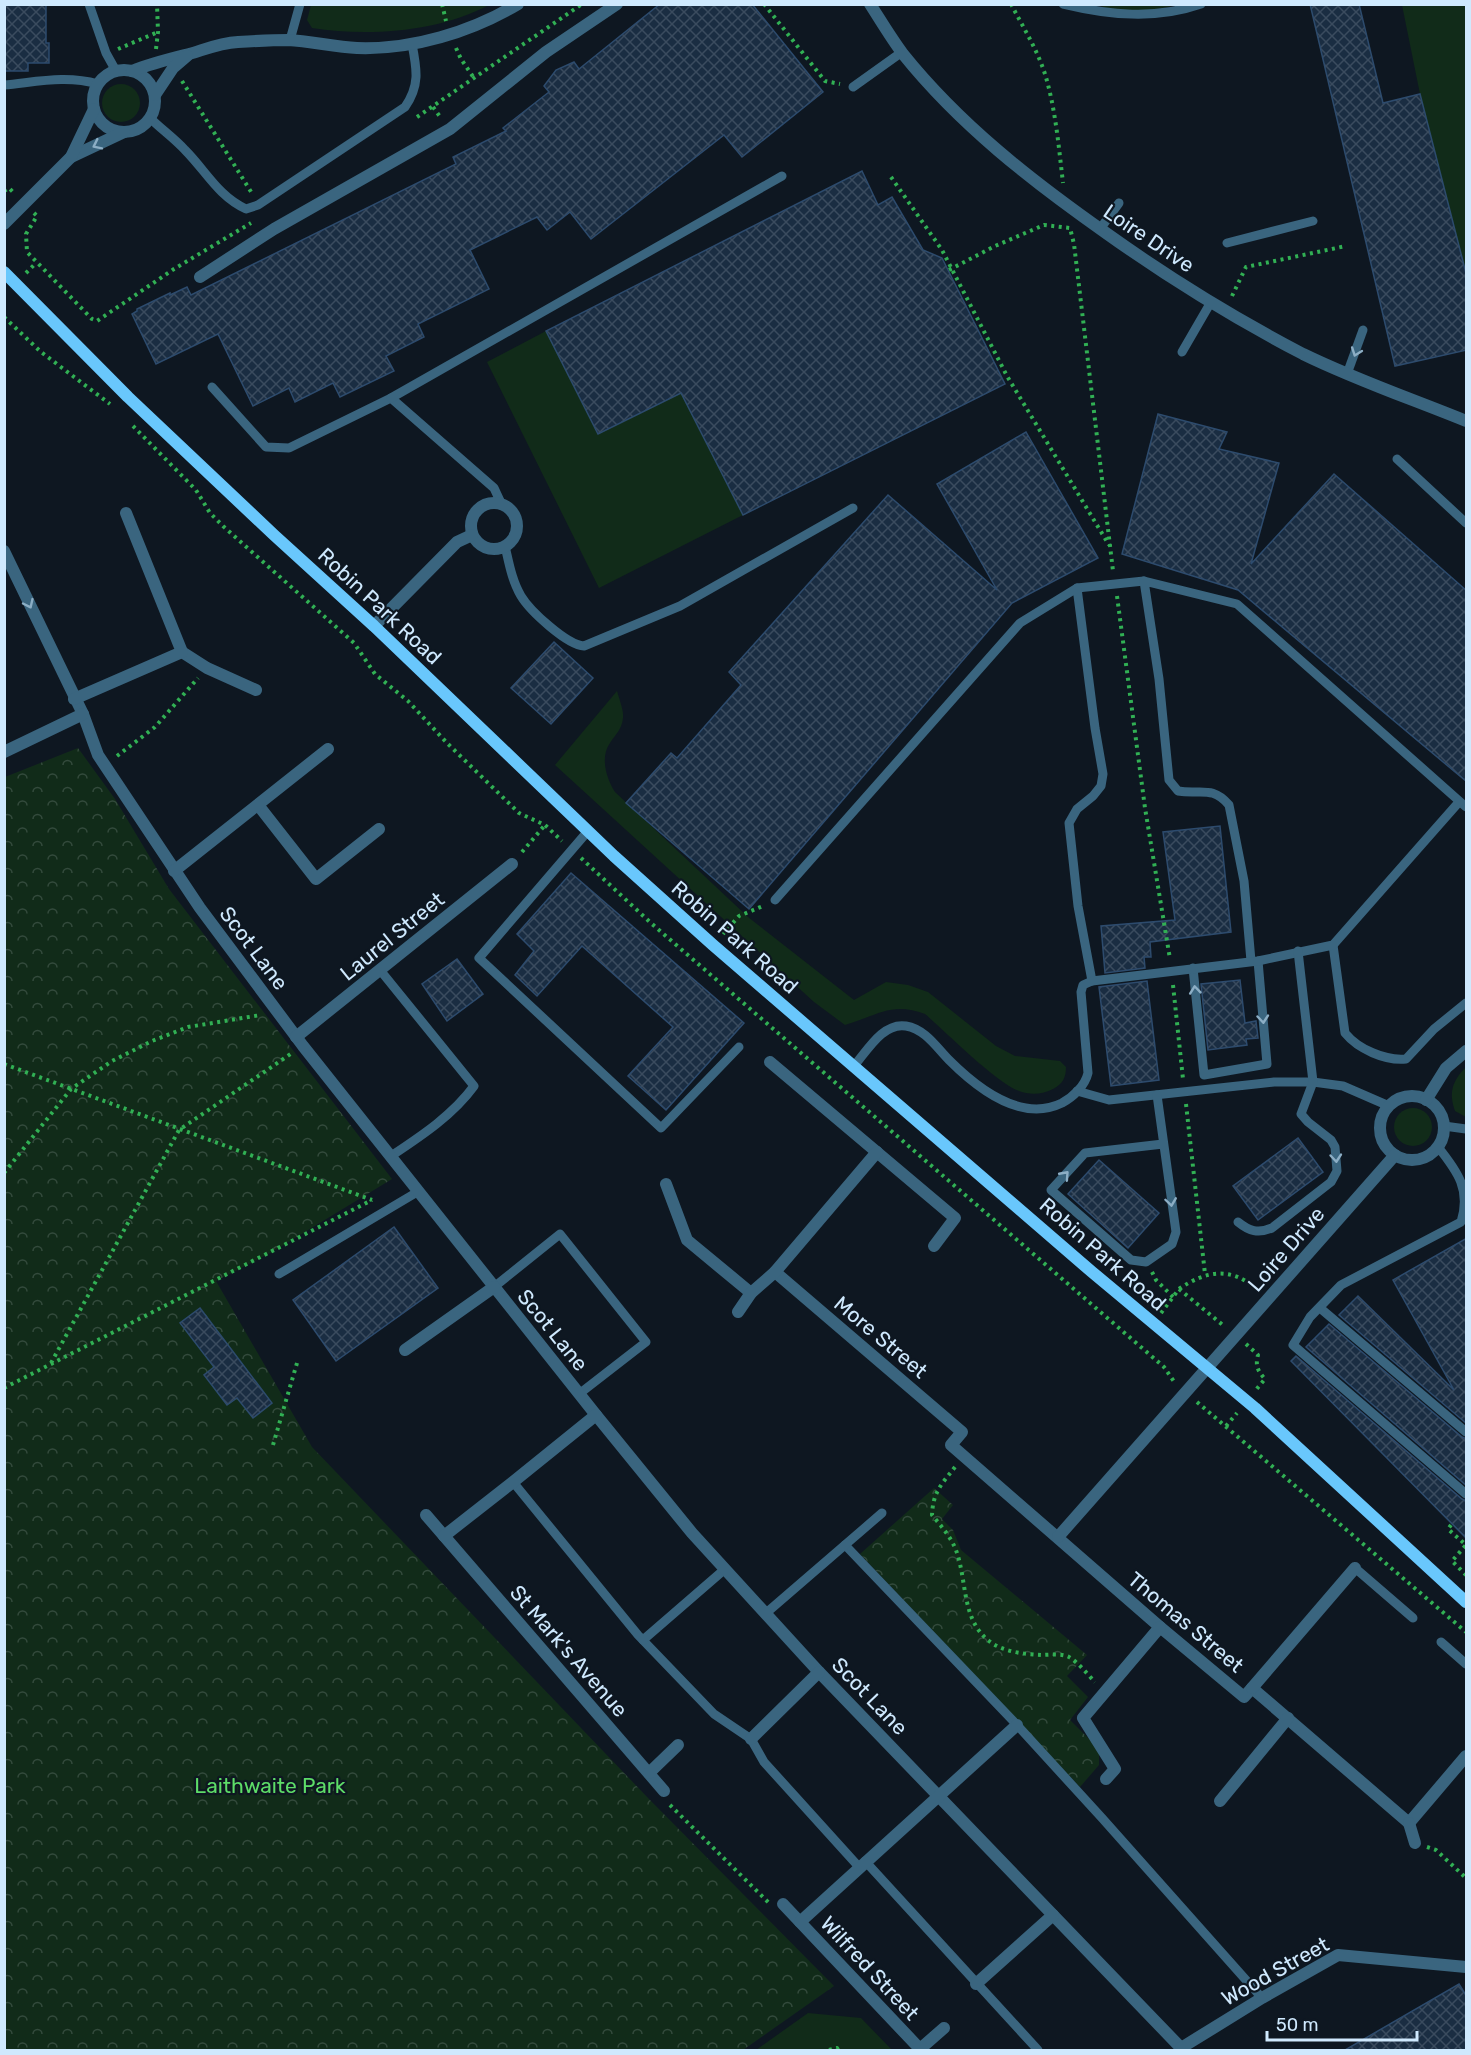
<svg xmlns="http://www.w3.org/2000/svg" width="1471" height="2055" viewBox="0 0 1471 2055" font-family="Rubik,sans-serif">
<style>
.grass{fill:#112b19}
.forest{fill:url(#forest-crowns)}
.building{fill:url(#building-cross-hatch);stroke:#2d4b6d;stroke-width:1.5}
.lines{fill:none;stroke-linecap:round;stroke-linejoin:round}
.path{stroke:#31b054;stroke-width:4;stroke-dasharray:3 4.5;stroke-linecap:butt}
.lane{stroke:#3a657f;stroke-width:9}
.street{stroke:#3a657f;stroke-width:12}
.secondary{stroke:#69c7fc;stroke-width:12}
.oneway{stroke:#8caec5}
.labels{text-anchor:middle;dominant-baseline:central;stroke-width:4.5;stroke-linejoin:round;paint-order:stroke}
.street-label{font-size:21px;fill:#cfe9fe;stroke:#0e1721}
.park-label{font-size:21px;fill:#5ddc68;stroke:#0e1721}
</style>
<defs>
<pattern id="forest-crowns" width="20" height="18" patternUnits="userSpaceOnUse" patternTransform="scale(1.5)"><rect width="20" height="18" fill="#112b19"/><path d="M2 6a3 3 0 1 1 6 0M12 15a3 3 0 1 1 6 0" fill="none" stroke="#334a3c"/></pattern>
<pattern id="building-cross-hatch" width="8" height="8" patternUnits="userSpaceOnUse" patternTransform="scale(1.5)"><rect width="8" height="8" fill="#1a2d42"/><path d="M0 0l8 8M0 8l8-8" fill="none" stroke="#3a4b5e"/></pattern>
</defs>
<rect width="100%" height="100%" fill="#0e1721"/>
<g class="grass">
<path d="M311 5V4L489 5C438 32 368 37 312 28L307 20Z"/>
<path d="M1099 5H1177L1123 16Z"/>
<path d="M1310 5H1359L1383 103 1420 94 1402 5H1466V350L1395 366Z"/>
<circle cx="121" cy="103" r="19"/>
<path d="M546 331 598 434 681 393 743 515 599 588 487 362Z"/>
<path d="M617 691C619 699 624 710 623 718 622 729 615 735 610 743 600 757 606 778 615 792L748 917 854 1000 886 982 908 985 928 992 996 1046 1015 1056 1060 1061 1066 1067C1066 1077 1063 1084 1053 1089 1044 1094 1032 1095 1022 1092 1000 1087 945 1031 925 1014 892 1001 876 1016 845 1025L814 1002 555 765Z"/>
<path d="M1466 1067V1117L1455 1111C1448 1092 1453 1080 1466 1067Z"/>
<circle cx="1413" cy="1127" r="19"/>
<path d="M808 2013 861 2018 892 2050H838L837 2048 829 2050H756Z"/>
</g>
<g class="forest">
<path d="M78 748 115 799 169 889 392 1179 272 1252 216 1281 312 1447 649 1799 834 1986 743 2050H5V777Z"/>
<path d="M934 1488 953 1505 942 1519 953 1530 961 1550 1087 1655 1067 1676 1088 1697 1070 1720 1099 1749V1765L1080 1787 860 1554Z"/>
</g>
<g class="building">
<path d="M4 4H46V43H49V63H28V71H4Z"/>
<path d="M660 4H752L823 92 742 157 724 135 591 239 570 212 547 230 537 217 470 250 489 289 418 324 424 337 386 356 394 371 340 397 333 383 295 402 289 388 253 406 218 334 156 364 132 314 137 311V309L170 293V295L187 287 191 295 456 164 453 157 506 131 503 128 549 92 544 86 556 70 574 62 579 69Z"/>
<path d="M1310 4H1359L1383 103 1420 94 1467 277V350L1395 366Z"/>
<path d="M862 171 878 205 892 197 923 250 942 258 1005 384 743 515 681 393 598 434 546 331Z"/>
<path d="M1158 414 1227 432 1219 449 1279 463 1251 564 1334 474 1467 591V782L1238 590 1122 554Z"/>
<path d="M1026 432 1098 558 1012 603 749 909 626 803 671 753 677 758 741 685 729 672 888 495 997 590 937 484Z"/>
<path d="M554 642 593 678 551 724 511 688Z"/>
<path d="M1220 826 1231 932 1150 942 1151 957H1144L1145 968 1105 973 1101 926 1175 920 1163 832Z"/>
<path d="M571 873 744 1023 666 1110 628 1076 673 1027 582 946 537 996 515 975 534 951 517 934Z"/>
<path d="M457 959 483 994 447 1021 422 984Z"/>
<path d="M1240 980 1245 1023 1256 1021 1258 1038 1246 1039 1247 1045 1208 1050 1201 984Z"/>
<path d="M1147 981 1159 1080 1111 1086 1099 987Z"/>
<path d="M1298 1138 1323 1172 1258 1220 1233 1186Z"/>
<path d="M1099 1160 1159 1213 1128 1248 1068 1194Z"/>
<path d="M394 1227 438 1288 336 1361 293 1300Z"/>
<path d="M1467 1238V1424L1339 1315 1358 1296 1454 1390 1393 1280Z"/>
<path d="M200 1308 272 1403 253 1418 237 1398 227 1405 204 1375 214 1367 180 1323Z"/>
<path d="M1329 1324 1462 1437 1467 1439V1486L1306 1347Z"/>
<path d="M1296 1356 1462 1499 1467 1501V1539L1291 1361Z"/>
<path d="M1459 1984 1467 1997V2050H1345Z"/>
</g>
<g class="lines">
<g class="path">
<path d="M442 4 446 21"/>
<path d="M764 4 825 81 840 84"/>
<path d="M1011 4C1024 29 1040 54 1047 81 1056 114 1059 149 1063 183"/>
<path d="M456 48 461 59 474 78"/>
<path d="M118 49 158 32"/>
<path d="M156 49 158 32 157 4"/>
<path d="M182 81 253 195"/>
<path d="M433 107 441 118"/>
<path d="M417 117 582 4"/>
<path d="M891 177 942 250 1007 376 1109 545"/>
<path d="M4 191 9 188 13 192"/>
<path d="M34 213 37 216 26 234 27 252 92 319 97 321 174 269 251 223"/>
<path d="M949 270 995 246 1044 225 1070 228 1074 244 1113 571"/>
<path d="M26 273 36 263"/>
<path d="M1232 296 1246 267 1346 246"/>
<path d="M4 317 41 352 110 404"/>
<path d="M133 426 196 490 210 513 223 526 354 643 375 674 408 701 448 744 519 813 545 825 562 841"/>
<path d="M1117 596 1145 808 1170 959"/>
<path d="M117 756 155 727 198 678"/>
<path d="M522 852 545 825"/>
<path d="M581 858 652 924 1164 1367 1175 1383"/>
<path d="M723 934 739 916 763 906"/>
<path d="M1173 985 1183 1079"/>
<path d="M4 1064 372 1200"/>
<path d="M1186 1104 1205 1274"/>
<path d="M4 1173 71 1089 112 1061 152 1041 188 1027 261 1015"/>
<path d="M1152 1272 1156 1280 1173 1297"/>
<path d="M1179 1289C1205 1271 1231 1266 1256 1289"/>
<path d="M1161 1313 1179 1289 1224 1326"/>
<path d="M1246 1344 1258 1355C1255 1366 1258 1371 1265 1379L1255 1391"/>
<path d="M51 1363 179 1130 292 1053"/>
<path d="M4 1388 372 1200"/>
<path d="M1197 1402 1466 1632"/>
<path d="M1226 1426 1237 1413"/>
<path d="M273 1445 297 1363"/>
<path d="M955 1467C941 1485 933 1492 932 1515 942 1527 952 1538 957 1553 967 1583 962 1620 989 1641 1003 1652 1024 1654 1041 1655 1049 1655 1061 1653 1069 1657 1078 1662 1088 1675 1095 1682"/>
<path d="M1451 1525 1448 1529 1466 1545 1452 1561 1466 1575"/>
<path d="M670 1805 769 1903"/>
<path d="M1427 1847 1436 1850 1466 1878"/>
<path d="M829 2050 837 2048 838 2050"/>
</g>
<g class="lane">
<path d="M89 4 106 53 116 71"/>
<path d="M1063 4C1109 15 1155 20 1201 4"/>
<path d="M290 40 300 4"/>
<path d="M4 85C37 82 66 75 98 84"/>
<path d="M853 87 902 52"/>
<path d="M150 118C161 129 174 138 185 150 206 171 218 196 246 209L258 205 405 107C420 85 417 70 412 44"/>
<path d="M1100 229 1119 203"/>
<path d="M1227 243 1313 221"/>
<path d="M1182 352 1211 302"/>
<path d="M1347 374 1363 330"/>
<path d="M212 387 266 447 289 448 391 398 494 488 501 503"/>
<path d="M391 398 782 176"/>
<path d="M1397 459 1466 523"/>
<path d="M505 546C509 563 512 581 521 596 530 611 567 645 584 646L680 606 853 508"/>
<path d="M1077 588 1144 581"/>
<path d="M588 831 479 958 661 1128 739 1047"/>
<path d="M775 900 1020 623 1077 588 1095 728 1103 774 1101 786 1093 796 1077 809 1069 823 1078 906 1092 981"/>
<path d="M1333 945 1345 1033C1358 1049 1385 1061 1406 1059L1434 1029 1466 1003"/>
<path d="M1251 961 1244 881 1229 805C1212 785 1200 795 1178 791L1169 780 1159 679 1144 581 1237 604 1466 807"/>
<path d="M1193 968 1204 1075 1267 1064 1258 961"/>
<path d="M380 970 474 1086C453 1115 421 1136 391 1156"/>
<path d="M854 1066C867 1051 883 1022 906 1026 925 1029 937 1048 949 1060 977 1088 1021 1123 1062 1103 1073 1097 1085 1086 1088 1073L1081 992 1083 985 1092 981 1258 961 1333 945 1459 802"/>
<path d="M1077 1091 1109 1100 1274 1082H1313L1343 1086 1389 1106"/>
<path d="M1157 1095 1176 1232 1172 1244 1146 1262 1131 1260 1051 1190 1085 1153 1163 1144"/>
<path d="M1444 1126 1466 1129"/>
<path d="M1438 1147C1458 1172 1471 1190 1461 1222L1341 1285 1310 1317 1293 1345 1466 1494"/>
<path d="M1238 1222C1249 1231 1258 1234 1272 1228L1331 1182 1337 1171 1335 1147 1331 1140 1308 1122 1301 1114 1313 1082 1298 951"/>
<path d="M279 1274 419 1191"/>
<path d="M494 1287 560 1234 646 1342 579 1394"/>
<path d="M1320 1308 1466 1432"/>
<path d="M513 1482 638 1635 714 1714 751 1739 764 1762 859 1867"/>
<path d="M845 1545 1017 1725 1102 1818 1262 1998"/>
<path d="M1355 1568 1413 1618"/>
<path d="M765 1614 882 1513"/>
<path d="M643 1640 725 1569"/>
<path d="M1441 1642 1466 1664"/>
<path d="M865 1861 1038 2050"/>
</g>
<g class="street">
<path d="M870 4C881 21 891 38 903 54 960 125 1032 181 1106 233 1169 278 1234 318 1303 354 1356 380 1412 399 1466 421"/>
<circle cx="124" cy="101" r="31"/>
<path d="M132 71C152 63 169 59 189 54 206 49 220 43 238 42 255 41 272 40 288 40 311 41 334 47 357 48 412 50 471 32 518 4"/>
<path d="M155 95 173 68 187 56"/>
<path d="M71 157 124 132"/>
<path d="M4 224 71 157 94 109"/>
<path d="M200 277 274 229 450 129 546 52 617 4"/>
<circle cx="494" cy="526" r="23"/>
<path d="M4 551 83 714 98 755 200 908 303 1046 596 1415 692 1533 819 1672 1183 2050"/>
<path d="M374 626 457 542 472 535"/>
<path d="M182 652 207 668 256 690"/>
<path d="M74 699 182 652 126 513"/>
<path d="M4 752 83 714"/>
<path d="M258 805 316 879 379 829"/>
<path d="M174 871 328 749"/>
<path d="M296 1037 512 864"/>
<path d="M770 1062 955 1218 934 1246"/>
<circle cx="1412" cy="1128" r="32"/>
<path d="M1426 1100 1446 1068 1466 1051"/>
<path d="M666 1184 687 1240 751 1293"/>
<path d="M775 1272 962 1432 951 1445 1160 1627 1244 1697 1252 1688 1409 1823 1466 1756"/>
<path d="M738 1312 751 1293 775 1272 877 1152"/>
<path d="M405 1350 494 1287"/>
<path d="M426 1515 664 1791"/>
<path d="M444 1536 513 1482 596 1415"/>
<path d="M1058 1537 1395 1155"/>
<path d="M1252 1688 1355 1568"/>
<path d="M751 1739 819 1672"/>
<path d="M649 1773 678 1745"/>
<path d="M1106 1779 1115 1769 1083 1718 1160 1627"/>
<path d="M1220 1801 1288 1718"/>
<path d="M1409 1823 1415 1843"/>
<path d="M783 1904 800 1922"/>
<path d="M976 1984 1053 1915"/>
<path d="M944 2028 920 2049 800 1922 1017 1725"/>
<path d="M1181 2048 1262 1998 1338 1955 1466 1967"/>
</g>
<path class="secondary" d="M4 272 128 397 274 535 374 626 614 856 713 945 1092 1272 1255 1408 1466 1602"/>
</g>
<defs><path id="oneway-chevron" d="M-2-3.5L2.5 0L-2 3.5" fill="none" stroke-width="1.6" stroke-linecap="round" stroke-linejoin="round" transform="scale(1.5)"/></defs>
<g class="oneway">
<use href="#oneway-chevron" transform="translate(97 145) rotate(154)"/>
<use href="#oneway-chevron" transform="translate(1356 352) rotate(110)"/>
<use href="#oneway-chevron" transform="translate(29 604) rotate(65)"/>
<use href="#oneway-chevron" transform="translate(1195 990) rotate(-96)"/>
<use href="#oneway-chevron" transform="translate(1263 1019) rotate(85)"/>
<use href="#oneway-chevron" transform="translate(1336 1158) rotate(85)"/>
<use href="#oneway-chevron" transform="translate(1065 1175) rotate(-48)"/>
<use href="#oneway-chevron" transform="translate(1171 1202) rotate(82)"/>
</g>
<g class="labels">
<g class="street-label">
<text transform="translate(1149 238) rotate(34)">Loire Drive</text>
<text transform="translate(380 606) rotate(43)">Robin Park Road</text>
<text transform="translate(392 936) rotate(-39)">Laurel Street</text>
<text transform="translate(735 937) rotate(41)">Robin Park Road</text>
<text transform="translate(254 948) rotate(53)">Scot Lane</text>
<text transform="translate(1286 1249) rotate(-49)">Loire Drive</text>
<text transform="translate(1103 1254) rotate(41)">Robin Park Road</text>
<text transform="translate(553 1330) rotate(51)">Scot Lane</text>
<text transform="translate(881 1337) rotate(40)">More Street</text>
<text transform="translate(1186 1622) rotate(40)">Thomas Street</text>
<text transform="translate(569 1651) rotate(49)">St Mark's Avenue</text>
<text transform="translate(870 1696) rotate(46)">Scot Lane</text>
<text transform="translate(870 1968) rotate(47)">Wilfred Street</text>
<text transform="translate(1275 1971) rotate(-29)">Wood Street</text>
</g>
<g class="park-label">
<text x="270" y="1785">Laithwaite Park</text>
</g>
</g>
<rect width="1471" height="2055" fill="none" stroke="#cfe9fe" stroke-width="12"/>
<path d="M1267 2031v9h150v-9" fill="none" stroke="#cfe9fe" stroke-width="3"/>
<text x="1276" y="2031" font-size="18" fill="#cfe9fe" stroke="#0e1721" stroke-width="4.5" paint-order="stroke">50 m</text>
</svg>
